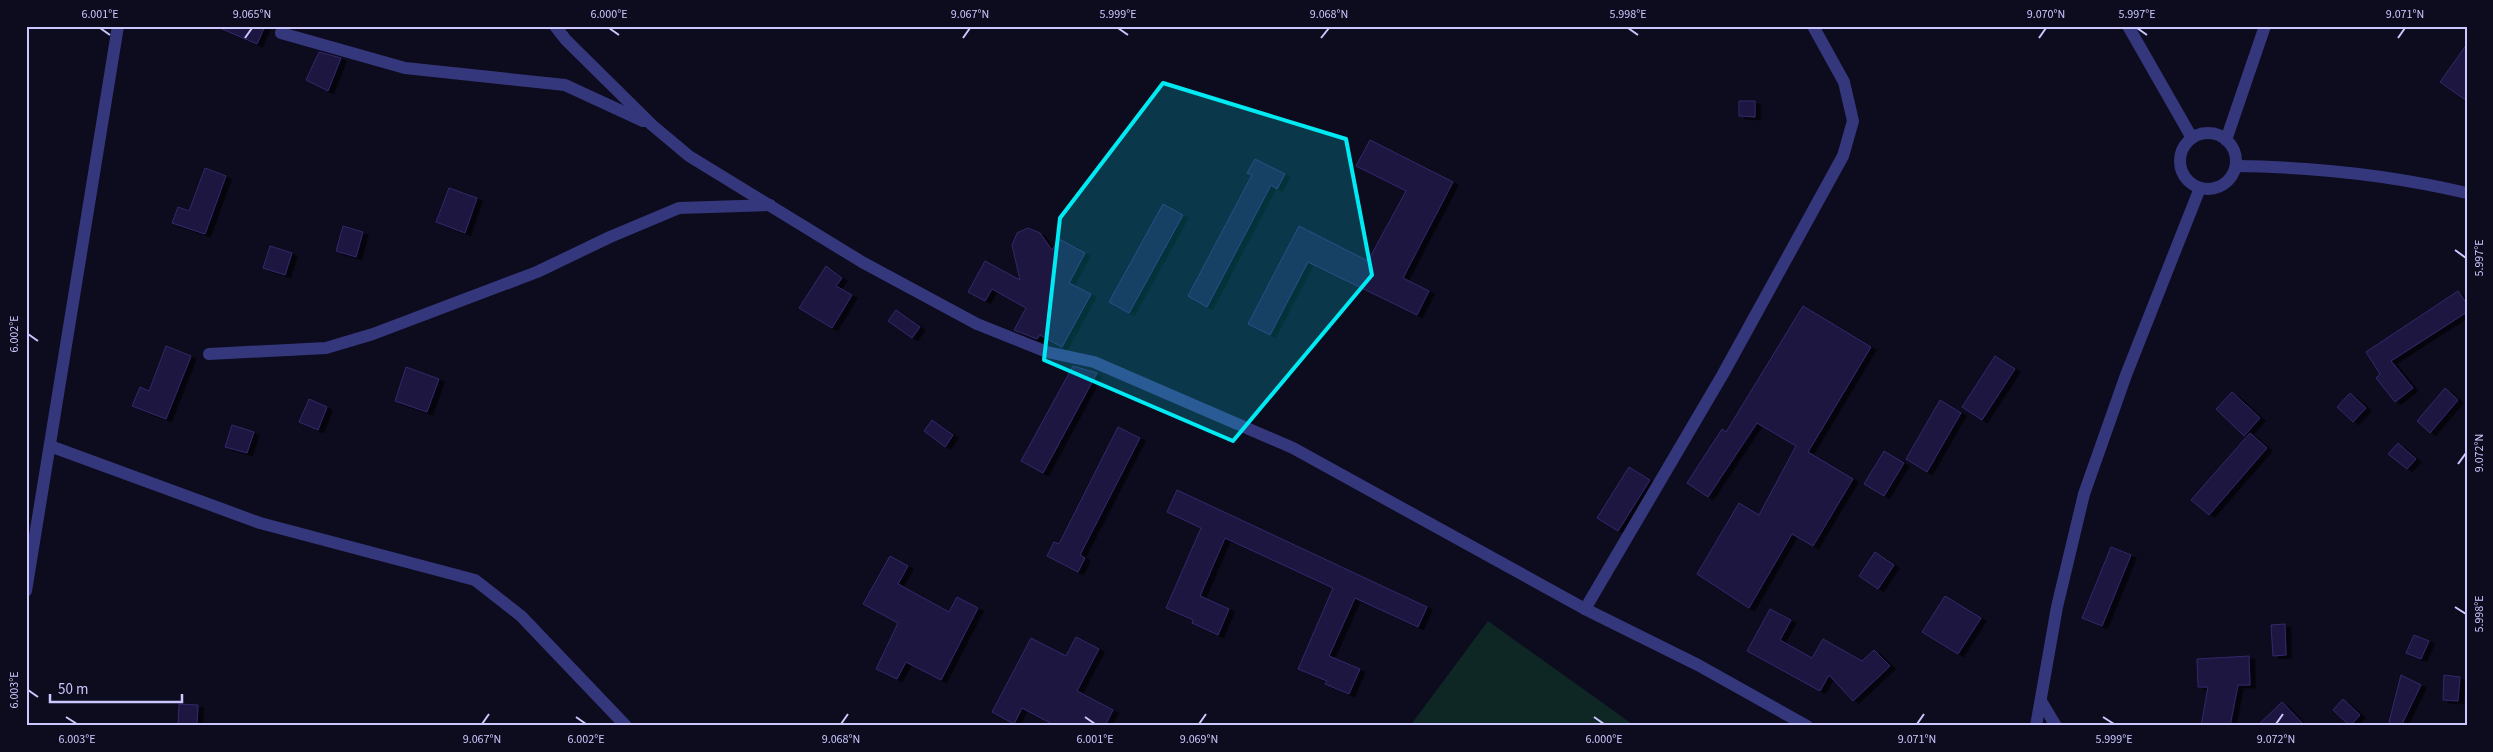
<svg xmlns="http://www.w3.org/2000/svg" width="2493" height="752" viewBox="0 0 2493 752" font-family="'Source Sans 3',sans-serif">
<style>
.green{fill:#0e2725}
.building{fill:#1d173f;stroke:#32296b;filter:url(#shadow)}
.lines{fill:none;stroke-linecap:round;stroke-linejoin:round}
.minor{stroke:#35377d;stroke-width:12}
.tertiary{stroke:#35377d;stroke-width:12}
.marked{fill:#00eaf3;fill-opacity:0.2;stroke:#00eaf3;stroke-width:4;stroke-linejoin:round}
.ticks{fill:none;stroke:#cbc8ff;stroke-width:2}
.neatline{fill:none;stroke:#cbc8ff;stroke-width:2}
.ticks-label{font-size:12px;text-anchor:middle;fill:#cbc8ff}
</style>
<defs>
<filter id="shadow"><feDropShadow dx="5.5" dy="3" stdDeviation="0" flood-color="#0009"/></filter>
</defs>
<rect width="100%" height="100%" fill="#0d0b1e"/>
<path class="green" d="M1488 621 1635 726H1410Z"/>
<g class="building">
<path d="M215 26H265L257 44Z"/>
<path d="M2467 44V101L2440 82Z"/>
<path d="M319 52 341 58 328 91 306 80Z"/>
<path d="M1739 101H1755V117L1739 116Z"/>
<path d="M1370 140 1453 182 1403 278 1429 291 1417 315 1308 262 1270 335 1248 324 1299 226 1368 261 1406 191 1356 166Z"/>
<path d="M1255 159 1285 174 1277 189 1271 185 1207 307 1188 296 1252 175 1247 173Z"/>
<path d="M205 168 226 176 205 234 172 223 178 207 189 211Z"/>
<path d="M449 188 477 198 465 233 436 222Z"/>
<path d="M1163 204 1183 215 1129 313 1109 302Z"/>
<path d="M343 226 363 232 356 257 336 251Z"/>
<path d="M1028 228 1040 233 1052 250 1059 239 1085 253 1069 283 1091 294 1062 347 1040 335 1037 339 1014 330 1026 308 992 289 985 301 968 292 985 261 1020 280 1012 245 1017 233Z"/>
<path d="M270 246 292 253 285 275 263 268Z"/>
<path d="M826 266 842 278 836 286 852 295 832 328 799 308Z"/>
<path d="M2458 291 2467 304V312L2391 361 2413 388 2395 402 2376 378 2380 374 2366 352Z"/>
<path d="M1803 306 1871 347 1808 452 1853 479 1813 546 1792 534 1749 608 1697 574 1739 503 1759 515 1796 446 1757 423 1708 497 1687 483 1722 429 1726 432Z"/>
<path d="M896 310 920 327 912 338 888 321Z"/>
<path d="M166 346 191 356 166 419 132 406 140 387 149 391Z"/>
<path d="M1995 356 2015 369 1982 420 1962 407Z"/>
<path d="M1073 366 1097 373 1043 473 1021 461Z"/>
<path d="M406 367 439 379 427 412 395 401Z"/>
<path d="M2445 388 2458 400 2430 433 2417 421Z"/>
<path d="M2232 392 2260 418 2244 436 2216 409Z"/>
<path d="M2350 393 2366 408 2353 422 2337 407Z"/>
<path d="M309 399 327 407 318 430 299 422Z"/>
<path d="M1940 400 1961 413 1927 472 1906 459Z"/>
<path d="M932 420 953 435 945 447 924 431Z"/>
<path d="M232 425 254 432 247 453 225 447Z"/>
<path d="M1118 427 1140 438 1080 555 1085 558 1078 572 1047 556 1054 542 1059 544Z"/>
<path d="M2250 433 2267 448 2209 515 2191 500Z"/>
<path d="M2398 443 2416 459 2407 469 2388 454Z"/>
<path d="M1884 451 1904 463 1884 496 1864 484Z"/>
<path d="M1629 467 1650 480 1618 531 1597 518Z"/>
<path d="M1177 490 1427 607 1418 627 1355 598 1329 656 1360 669 1349 694 1325 684 1327 681 1298 669 1333 588 1225 538 1200 596 1229 609 1218 635 1192 623 1193 620 1166 608 1201 528 1167 512Z"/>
<path d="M2111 547 2131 555 2102 626 2082 618Z"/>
<path d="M1875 552 1894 565 1878 589 1859 576Z"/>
<path d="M890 556 908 566 898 584 949 612 957 597 978 608 941 680 906 662 897 679 876 669 898 623 863 604Z"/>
<path d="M1945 596 1981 618 1958 654 1922 632Z"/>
<path d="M1770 609 1791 620 1780 640 1812 658 1823 639 1862 661 1874 650 1890 666 1853 701 1829 675 1820 691 1747 651Z"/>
<path d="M2285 624 2286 655 2273 656 2271 625Z"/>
<path d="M2414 635 2429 641 2421 659 2406 653Z"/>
<path d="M1076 637 1099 649 1077 691 1113 710 1105 726H1056L1022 708 1014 724 992 712 1031 638 1066 656Z"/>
<path d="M2249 656 2250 685H2238L2230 726H2201L2208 687H2198L2197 659Z"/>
<path d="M2401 675 2421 685 2401 726H2388Z"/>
<path d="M2444 675 2460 677 2458 701 2443 700Z"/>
<path d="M2343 699 2360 715 2350 726 2333 710Z"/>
<path d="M2282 702 2305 726H2257Z"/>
<path d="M179 704 198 705 197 725H178Z"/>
</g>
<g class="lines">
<g class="minor">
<path d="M555 26 566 40 652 125 689 156 862 262 977 324 1047 352 1094 362 1293 448 1585 609 1698 665 1807 726"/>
<path d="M2128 26 2192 138"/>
<path d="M281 33 405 68 565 85 643 121"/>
<path d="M209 354 326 348 373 334 537 272 610 237 679 208 770 205"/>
<path d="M50 446 260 523 475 580 521 616 626 726"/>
<path d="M1585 609 1723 374 1843 156 1853 121 1844 82 1813 26"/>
<path d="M2041 701 2056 726"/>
</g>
<g class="tertiary">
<circle cx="2208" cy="161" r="28"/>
<path d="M2226 140 2265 26"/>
<path d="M2236 166C2313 167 2391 175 2467 193"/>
<path d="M26 591 118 26"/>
<path d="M2036 726 2057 607 2084 494 2126 375 2200 188"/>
</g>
</g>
<path class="marked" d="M1163 83 1346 139 1372 275 1233 441 1044 360 1060 218Z"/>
<path class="ticks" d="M100 28 110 35M609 28 619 35M1118 28 1128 35M1628 28 1638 35M2137 28 2147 35M245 38 252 28M963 38 970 28M1321 38 1329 28M2039 38 2046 28M2398 38 2405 28M2455 250 2466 258M28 334 38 341M2458 464 2466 453M2455 607 2466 614M28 690 38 697M66 717 77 724M576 717 586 724M1085 717 1095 724M1594 717 1604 724M2103 717 2114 724M482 724 489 714M841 724 848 714M1199 724 1206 714M1917 724 1924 714M2276 724 2283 714"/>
<rect width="2493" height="752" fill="none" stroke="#0d0b1e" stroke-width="55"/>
<path d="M50 694v8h132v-8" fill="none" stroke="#cbc8ff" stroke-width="2.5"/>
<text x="58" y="694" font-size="15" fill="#cbc8ff" stroke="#0d0b1e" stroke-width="4" paint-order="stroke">50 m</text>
<rect x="28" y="28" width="2438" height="696" class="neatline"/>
<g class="ticks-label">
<text x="100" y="18">6.001°E</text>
<text x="252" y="18">9.065°N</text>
<text x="609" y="18">6.000°E</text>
<text x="970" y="18">9.067°N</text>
<text x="1118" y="18">5.999°E</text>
<text x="1329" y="18">9.068°N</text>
<text x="1628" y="18">5.998°E</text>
<text x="2046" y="18">9.070°N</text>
<text x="2137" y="18">5.997°E</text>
<text x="2405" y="18">9.071°N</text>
<text transform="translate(2479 258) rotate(-90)" y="4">5.997°E</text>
<text transform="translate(14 334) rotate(-90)" y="4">6.002°E</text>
<text transform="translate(2479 453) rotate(-90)" y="4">9.072°N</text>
<text transform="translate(2479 614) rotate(-90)" y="4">5.998°E</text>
<text transform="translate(14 690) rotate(-90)" y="4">6.003°E</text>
<text x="77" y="743">6.003°E</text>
<text x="482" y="743">9.067°N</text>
<text x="586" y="743">6.002°E</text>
<text x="841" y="743">9.068°N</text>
<text x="1095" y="743">6.001°E</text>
<text x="1199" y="743">9.069°N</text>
<text x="1604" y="743">6.000°E</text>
<text x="1917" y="743">9.071°N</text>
<text x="2114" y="743">5.999°E</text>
<text x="2276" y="743">9.072°N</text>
</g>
</svg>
